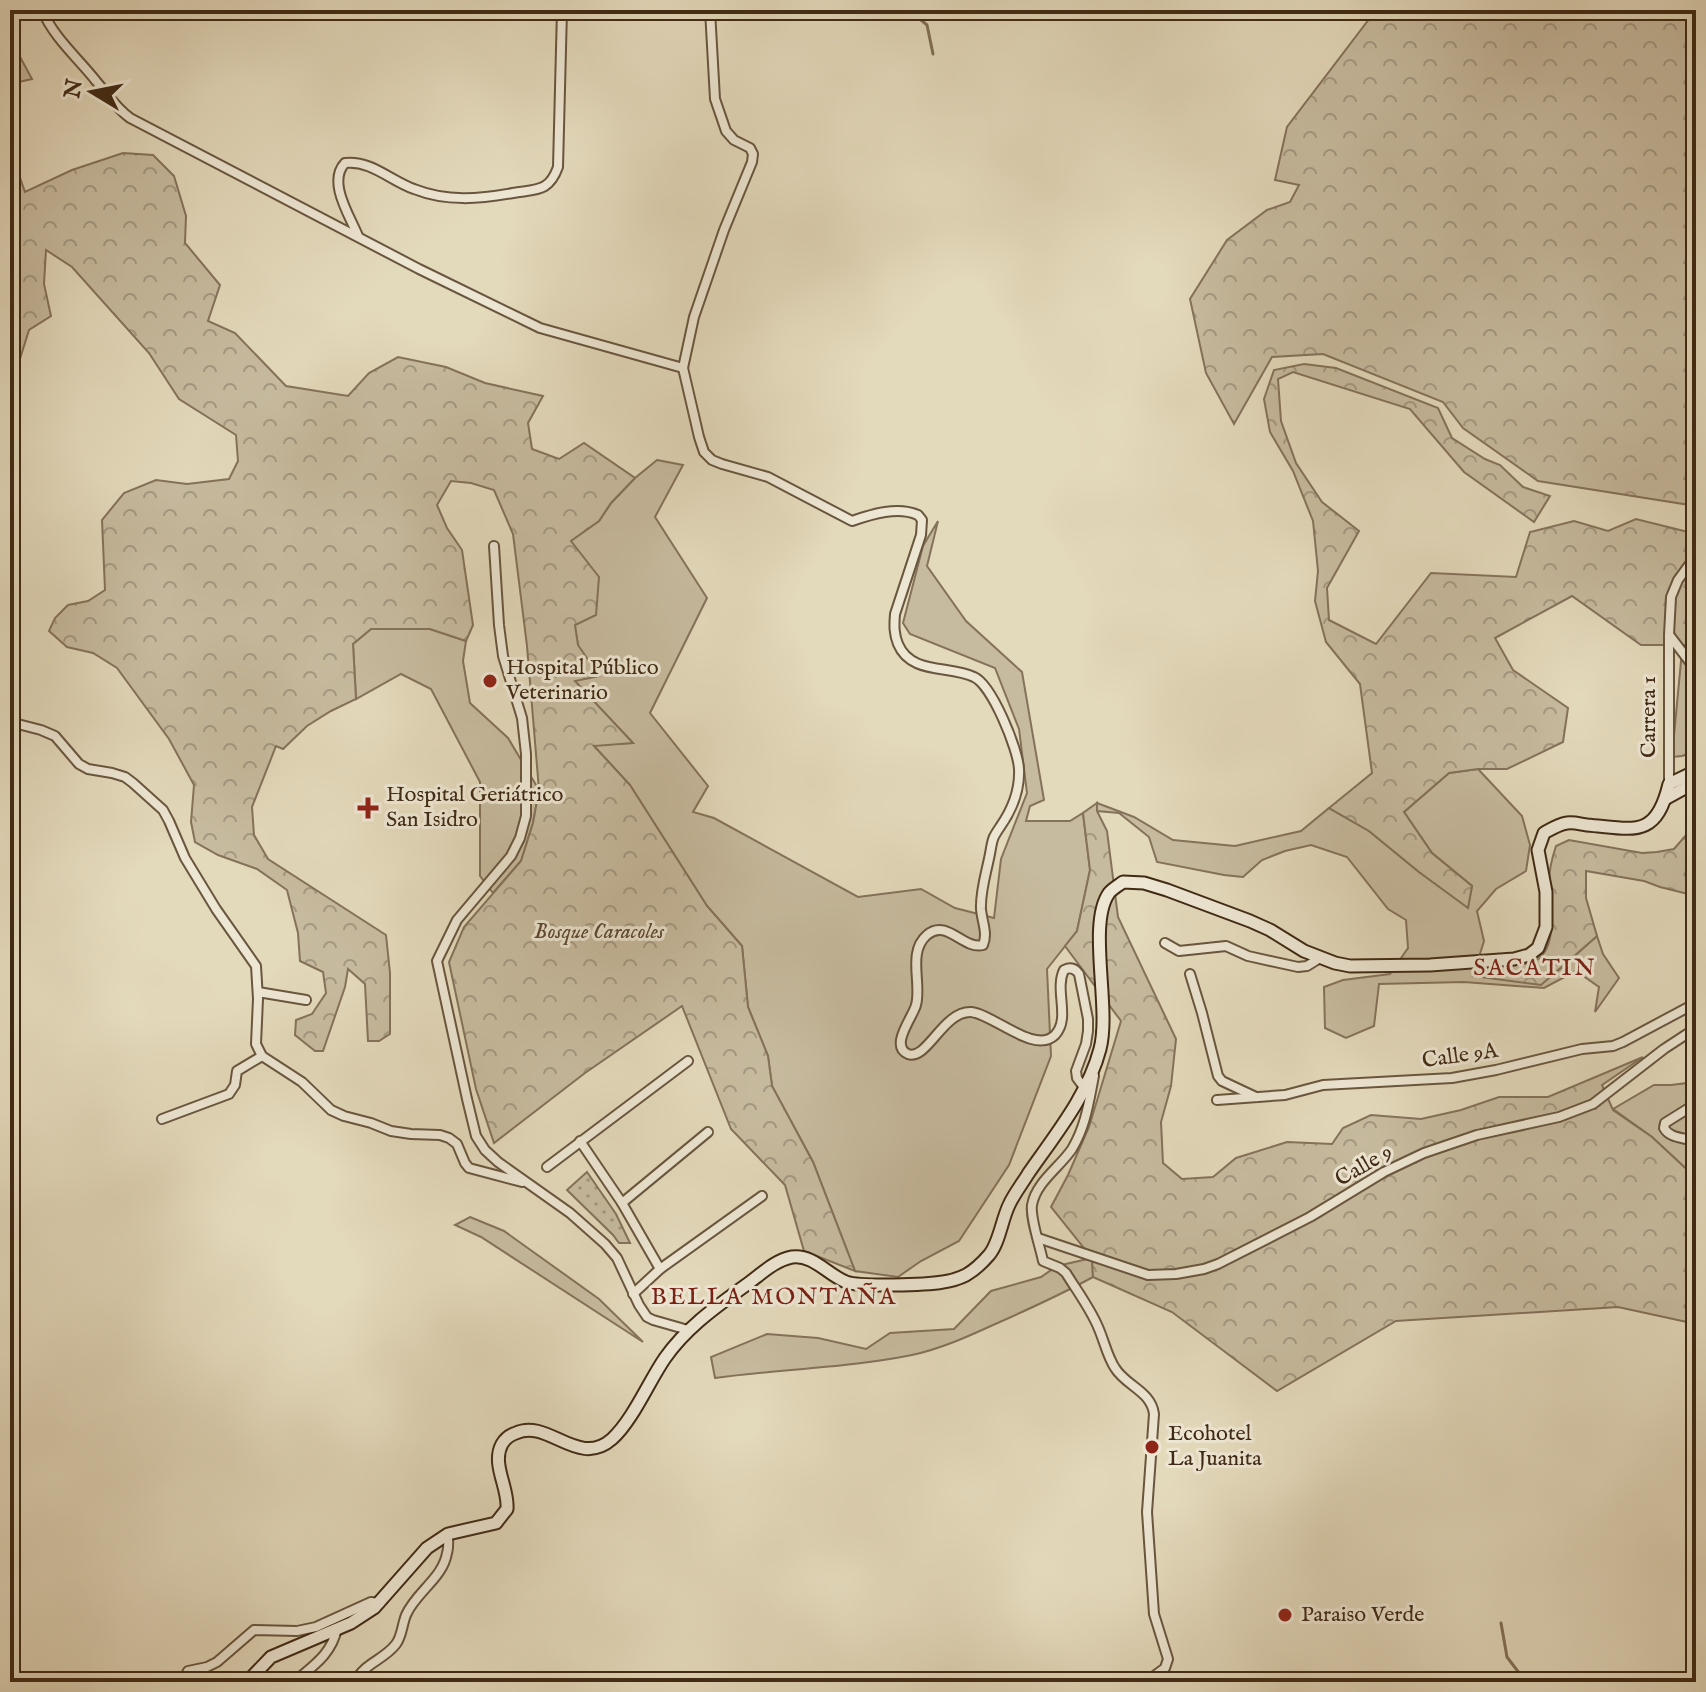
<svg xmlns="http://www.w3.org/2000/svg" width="1706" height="1692" viewBox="0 0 1706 1692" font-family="'IM FELL English',serif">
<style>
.grass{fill:#c7bb9f;stroke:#84725a;stroke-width:2}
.forest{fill:url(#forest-crowns);stroke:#84725a;stroke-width:2}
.park{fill:url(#park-dots);stroke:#84725a;stroke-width:2}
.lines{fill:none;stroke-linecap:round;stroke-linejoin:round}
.stream{stroke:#817056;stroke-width:3}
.street-casing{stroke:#69563e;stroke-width:12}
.secondary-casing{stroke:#402a14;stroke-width:15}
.street{stroke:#ede6d3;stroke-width:8}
.secondary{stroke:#ede6d3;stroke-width:11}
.poi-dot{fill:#8f2418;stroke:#ede6d3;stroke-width:3}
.labels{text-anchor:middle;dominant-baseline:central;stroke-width:6;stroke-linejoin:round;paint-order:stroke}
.poi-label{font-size:22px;fill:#402a14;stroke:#ede6d3;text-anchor:start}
.street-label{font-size:22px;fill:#402a14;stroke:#ede6d3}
.park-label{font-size:22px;font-style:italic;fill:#5b4730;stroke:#ede6d3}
.neighbourhood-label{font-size:24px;letter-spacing:2px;fill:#7a1f14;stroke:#ede6d3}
</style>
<defs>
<pattern id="forest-crowns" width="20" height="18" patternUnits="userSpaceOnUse" patternTransform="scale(2)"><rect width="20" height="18" fill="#c7bb9f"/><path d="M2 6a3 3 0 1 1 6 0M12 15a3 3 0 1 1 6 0" fill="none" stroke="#a39880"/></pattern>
<pattern id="park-dots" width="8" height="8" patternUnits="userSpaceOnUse" patternTransform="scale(2)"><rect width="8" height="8" fill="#c7bb9f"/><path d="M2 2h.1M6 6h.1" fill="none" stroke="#a39880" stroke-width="1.8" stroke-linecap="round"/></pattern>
</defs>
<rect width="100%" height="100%" fill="#e3d9bb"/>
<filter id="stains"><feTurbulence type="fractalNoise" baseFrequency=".0025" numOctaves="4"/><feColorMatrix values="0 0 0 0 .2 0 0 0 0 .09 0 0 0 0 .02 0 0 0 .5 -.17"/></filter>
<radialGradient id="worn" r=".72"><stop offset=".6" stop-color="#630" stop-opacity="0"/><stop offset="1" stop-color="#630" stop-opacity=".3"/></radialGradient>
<g class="grass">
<path d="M657 460 683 465 655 517 707 598 650 713 708 786 693 812 714 818 858 897 921 889 955 908 994 918 1001 859 1027 793 1019 729 995 668 910 634 903 623 923 546 938 521 927 566 966 621 1022 672 1044 800 1030 806 1026 821H1070L1083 813 1090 870 1077 931 1047 969 1051 1056 1009 1165 959 1241 921 1261 898 1277 855 1271 813 1162 772 1086 768 1056 748 1007 742 946 707 906 630 785 593 745 633 743 574 681 578 645 574 625 570 541 599 521 611 503 635 478Z"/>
<path d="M371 629H430L466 641 463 661 470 703 508 738 539 790 533 823 521 861 493 893 480 876V782L431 689 401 674 356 699 353 644Z"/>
<path d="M1683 640 1696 657V751L1682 756 1672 757Z"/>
<path d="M1478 769 1522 816 1530 845 1526 871 1496 889 1477 911 1484 941 1473 976 1551 977 1597 936 1603 954 1619 978 1595 1012 1599 987 1576 971 1544 988 1464 982 1379 984 1374 1026 1346 1038 1325 1028 1324 987 1343 980 1390 974 1408 948 1406 920 1388 909 1347 857 1311 845 1285 851 1262 860 1243 877 1224 875 1157 862 1149 837 1119 813 1097 811V803L1134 817 1173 840 1235 846 1301 831 1329 808 1369 831 1419 872 1468 907 1472 886 1432 853 1404 812 1449 773Z"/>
<path d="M1696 1082V1178L1652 1137 1613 1109 1654 1085H1671Z"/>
<path d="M470 1217 504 1231 599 1299 643 1342 481 1237 455 1225Z"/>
<path d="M1092 1258 1093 1277C1060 1295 1027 1310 993 1325 967 1337 940 1349 912 1355 847 1368 780 1369 715 1378L711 1357 767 1334 818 1338 866 1349 890 1333 954 1329 991 1291 1041 1277 1057 1266Z"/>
</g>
<g class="forest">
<path d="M1376 10H1696V506L1538 481 1463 428 1443 402 1323 354 1272 357 1234 424 1206 373 1190 299 1227 240 1267 210 1290 202 1299 185 1275 180 1287 127Z"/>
<path d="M10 51 18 53 32 79 10 84Z"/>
<path d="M10 106 14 161 25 192 72 170 123 153 153 155 174 176 186 216 185 243 220 285 208 321 235 333 286 386 348 396 369 373 398 357 446 367 485 383 543 396 528 423 532 449 559 459 584 443 635 478 611 503 599 521 571 541 599 577 596 615 575 625 578 645 599 676 575 681 633 743 594 746 630 785 707 906 742 946 748 1007 768 1056 772 1086 813 1162 855 1271 804 1251 785 1185 731 1129 682 1006 585 1073 494 1143 476 1089 449 962 464 927 521 861 533 823 539 790 527 646 513 534 494 490 471 483 451 481 437 505 447 528 462 550 473 625 466 641 430 629H371L353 644 356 699 331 711 307 726 283 749 276 746 252 807 254 835 268 859 386 935 390 973V1034L379 1041H368L365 984 348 969 345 987 323 1051H315L295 1035 296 1020 312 1014 326 993 323 972 300 961 298 933 287 890 257 869 218 855 195 842 191 822 194 785 169 739 117 668 93 653 67 647 49 631 55 618 68 605 88 601 105 590 102 520 124 493 156 480 187 484 229 479 238 461 236 435 179 399 149 353 72 267 46 250 44 284 51 316 29 330 19 362 10 364Z"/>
<path d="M1304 364 1336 368 1438 408 1452 438 1485 459 1500 465 1523 487 1550 496 1534 522 1464 472 1410 409 1293 372 1278 379 1281 421 1296 463 1322 502 1359 531 1327 588 1329 620 1376 644 1431 573 1516 577 1530 532 1574 521 1608 531 1636 519 1692 533 1696 532V645H1641L1572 596 1495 638 1513 670 1568 708 1563 742 1507 769H1478L1449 773 1404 812 1432 853 1472 886 1468 908 1419 872 1369 831 1329 808 1372 773 1360 684 1326 642 1315 601 1318 571 1313 521 1293 471 1270 432 1264 399 1274 370Z"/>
<path d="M1097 803V811L1107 831 1118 917 1176 1039 1171 1086 1161 1122 1163 1163 1182 1179 1213 1177 1236 1158 1287 1142 1332 1144 1343 1128 1371 1115 1421 1119 1461 1110 1499 1097H1548L1643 1057 1602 1085 1613 1110 1652 1137 1696 1178V1324L1618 1307 1396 1321 1277 1391 1172 1312 1093 1277 1092 1258 1051 1207 1068 1175 1089 1127 1121 1021 1065 946 1077 931 1090 870 1083 813Z"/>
<path d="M1686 835 1696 858V896L1660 887 1644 881 1586 871V898L1597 936 1541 985 1473 976C1474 976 1482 969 1483 969 1498 963 1523 969 1538 959 1559 944 1549 903 1549 882 1549 869 1552 858 1556 846L1569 840 1642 853 1657 852 1674 849Z"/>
</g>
<path class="park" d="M587 1172 616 1214 630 1243H619L613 1235 567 1190Z"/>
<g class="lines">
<g class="stream">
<path d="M909 10 927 25 933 54"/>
<path d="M1501 1623 1507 1657 1526 1682"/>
</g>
<g class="street-casing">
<g id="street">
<path d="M42 10C54 38 77 57 96 81 107 94 116 108 130 118L419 269 540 328 683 368"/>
<path d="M710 10 715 99 726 131 734 140 750 148 753 154 752 162 724 230 694 317 683 368 699 437 704 452 712 460 722 464 768 477 852 521C872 514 898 506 918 515L922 520 921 535 895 614C894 626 894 634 898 644 911 675 949 665 974 677 992 685 1018 749 1019 769 1020 789 1012 810 1000 827 994 836 993 837 991 848 988 868 980 889 981 909 982 922 988 933 983 945 963 950 947 918 927 935 907 952 922 984 916 1005 913 1017 889 1046 908 1054 927 1061 943 1011 971 1012 993 1014 1035 1055 1055 1035 1071 1018 1054 990 1064 970 1070 967 1075 968 1079 974L1088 1019V1031L1086 1044 1076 1071 1077 1078 1085 1089"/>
<path d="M358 236C350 216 327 182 345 163 371 160 391 181 414 189 447 202 479 199 513 193 537 189 549 192 558 167L562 10"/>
<path d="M494 546 499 625 503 656 522 718 526 754V816L520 838 511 856 457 920 437 961 467 1099 476 1136 485 1150 498 1162 570 1213 605 1244 617 1258 639 1305 647 1317 653 1320 688 1330"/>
<path d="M1670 636 1696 670"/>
<path d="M10 722 41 730 55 736 79 764 88 769 112 773 125 777 133 783 163 810 169 821 185 858 216 909 256 966 258 999 256 1044 262 1056 302 1082 331 1110 344 1116 371 1123 391 1131 411 1134 440 1135 449 1138 457 1144 465 1163 469 1168 522 1182"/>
<path d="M1669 784V635L1671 597 1678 580 1689 565 1696 562"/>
<path d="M1165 943 1179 951 1226 946 1248 956 1298 967 1307 966 1320 958"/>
<path d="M1190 974 1202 1013 1218 1076 1222 1081 1256 1097"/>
<path d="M258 992 306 1000"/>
<path d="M1094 1076C1089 1101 1086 1126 1072 1149 1060 1167 1036 1182 1032 1205 1030 1218 1040 1246 1043 1261L1060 1268 1066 1273C1077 1291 1090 1308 1098 1327 1104 1340 1107 1356 1115 1368 1126 1386 1151 1391 1154 1414L1147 1512 1154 1614 1168 1659 1165 1668 1146 1682"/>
<path d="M1217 1100 1285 1095 1323 1085 1452 1078 1496 1070 1582 1049 1613 1046 1623 1042 1696 1003"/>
<path d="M1696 1102 1689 1108 1665 1123 1664 1128C1670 1139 1685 1137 1696 1142"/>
<path d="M162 1119 229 1094 235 1085 237 1071 262 1056"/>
<path d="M580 1141 622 1203 660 1269"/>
<path d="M547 1167 688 1061"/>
<path d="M622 1203 708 1132"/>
<path d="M1038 1238 1148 1275 1176 1274 1204 1269 1218 1264 1310 1217 1384 1172 1424 1153 1477 1135 1559 1117 1593 1104 1664 1049 1696 1028"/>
<path d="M633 1294 660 1269 762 1196"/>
<path d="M182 1682 188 1671 207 1667 217 1662 254 1630 297 1631 316 1627 371 1602 380 1603"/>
<path d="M294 1682C313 1666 332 1654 337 1628"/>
<path d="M355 1682C364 1663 384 1660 396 1644 402 1636 402 1625 406 1615 416 1592 443 1578 447 1553 449 1547 448 1540 448 1534"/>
</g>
</g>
<g class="secondary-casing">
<g id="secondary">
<path d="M1665 799 1696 782"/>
<path d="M247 1682 271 1657 351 1623 374 1608 427 1548 448 1534 496 1523 507 1509C509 1488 491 1464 502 1444 505 1439 510 1435 516 1433 548 1418 578 1469 612 1439 633 1420 649 1381 665 1358 687 1327 716 1307 746 1285 760 1275 775 1260 792 1257 813 1254 828 1275 846 1282 860 1287 926 1285 943 1282 950 1281 960 1278 966 1275 973 1271 983 1262 989 1255 999 1244 1002 1219 1009 1205 1014 1194 1022 1184 1028 1174 1055 1135 1088 1095 1100 1049 1111 1008 1087 924 1109 893 1112 889 1119 885 1123 882L1144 883 1167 890 1250 921 1270 930 1304 951 1335 963 1350 966 1430 965 1514 959 1529 955 1538 948 1546 927V892L1538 850 1544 833C1551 829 1559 824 1567 823 1574 822 1580 824 1587 825 1634 829 1656 839 1669 784L1696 771"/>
</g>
</g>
<use href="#street" class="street"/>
<use href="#secondary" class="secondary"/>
</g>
<g class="poi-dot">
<circle cx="490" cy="681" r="8"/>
<path d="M364 796h8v8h8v8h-8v8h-8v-8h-8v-8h8z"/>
<circle cx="1152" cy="1447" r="8"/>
<circle cx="1285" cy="1615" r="8"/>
</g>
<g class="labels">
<g class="poi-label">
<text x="506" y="668">Hospital Público<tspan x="506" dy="25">Veterinario</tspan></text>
<text x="386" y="795">Hospital Geriátrico<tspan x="386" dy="25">San Isidro</tspan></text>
<text x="1168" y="1434">Ecohotel<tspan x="1168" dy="25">La Juanita</tspan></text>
<text x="1301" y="1615">Paraiso Verde</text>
</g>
<g class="street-label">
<text transform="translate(1649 717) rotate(-90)">Carrera 1</text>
<text transform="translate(1460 1056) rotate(-8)">Calle 9A</text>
<text transform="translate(1364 1166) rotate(-30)">Calle 9</text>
</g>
<g class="park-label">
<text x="599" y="932">Bosque Caracoles</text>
</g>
<g class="neighbourhood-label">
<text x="1535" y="968">SACATIN</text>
<text x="774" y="1297">BELLA MONTAÑA</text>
</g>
</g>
<rect width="1706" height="1692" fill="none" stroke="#e3d9bb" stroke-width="40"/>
<rect x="12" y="12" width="1682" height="1668" fill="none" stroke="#402a14" stroke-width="4"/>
<rect x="20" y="20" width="1666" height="1652" fill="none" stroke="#402a14" stroke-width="2"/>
<g transform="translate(92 92) rotate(280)" stroke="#ede6d3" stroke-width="6" paint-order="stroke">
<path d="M0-6L14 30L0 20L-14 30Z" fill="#402a14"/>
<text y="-12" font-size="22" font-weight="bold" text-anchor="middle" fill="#402a14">N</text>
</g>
<rect width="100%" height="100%" filter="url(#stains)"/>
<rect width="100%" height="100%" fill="url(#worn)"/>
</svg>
